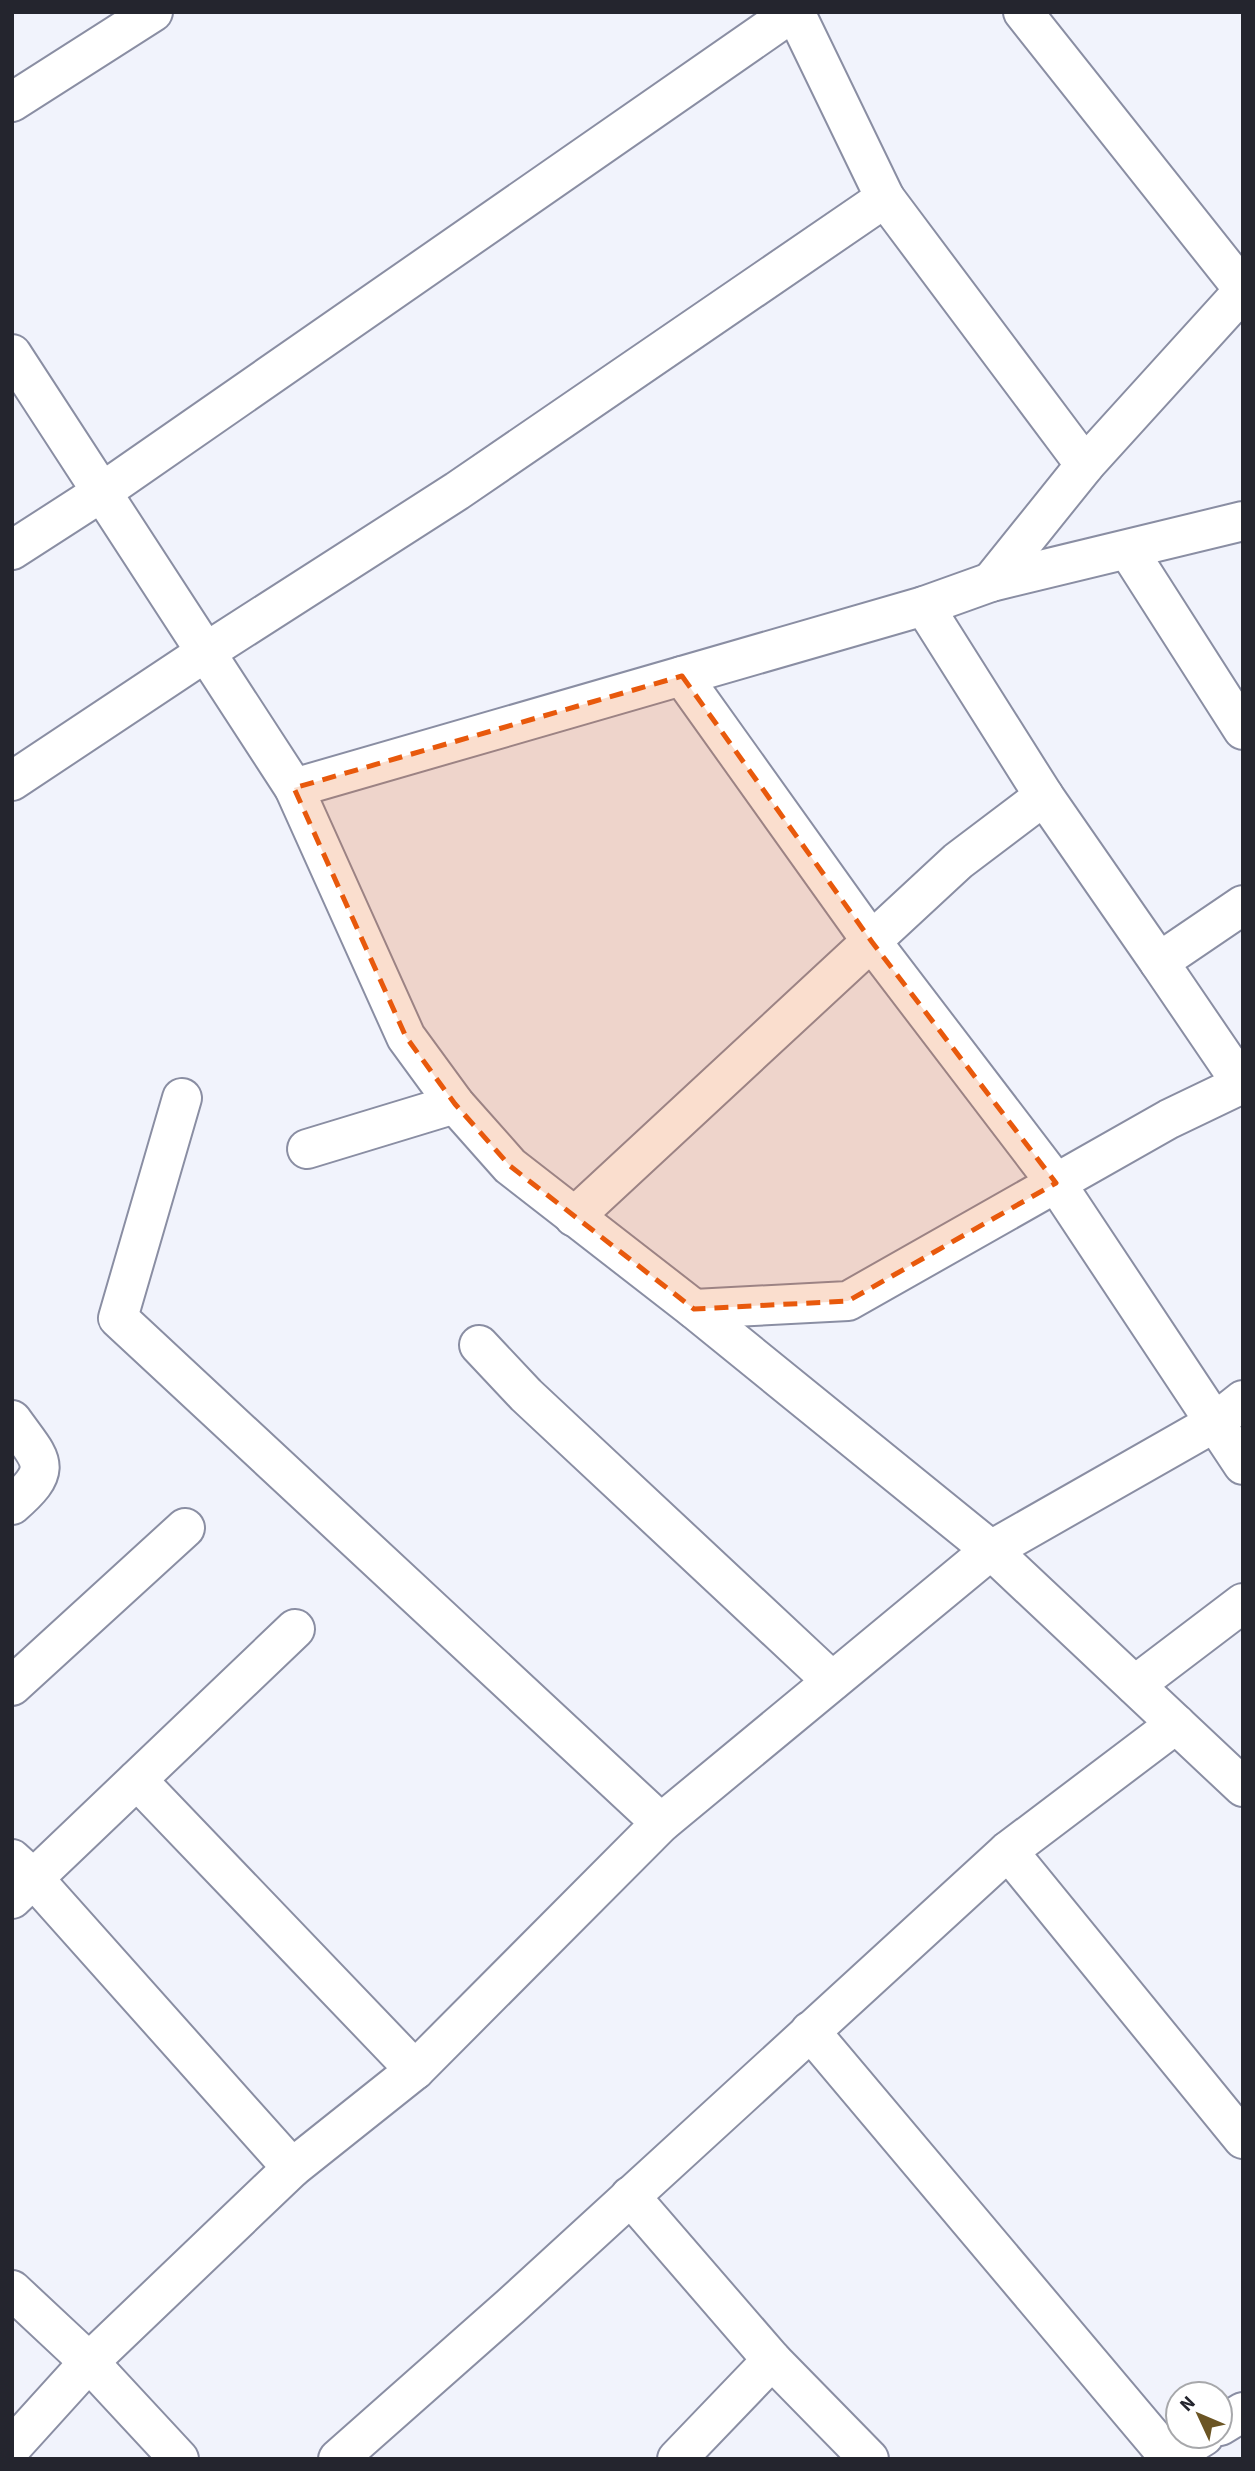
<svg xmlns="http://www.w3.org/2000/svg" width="1255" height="2471" viewBox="0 0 1255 2471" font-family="'Source Sans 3',sans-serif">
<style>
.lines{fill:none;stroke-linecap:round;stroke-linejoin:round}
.minor-casing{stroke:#8a8ea3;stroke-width:42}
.tertiary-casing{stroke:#8a8ea3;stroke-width:42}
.minor{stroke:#fff;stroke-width:38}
.tertiary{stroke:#fff;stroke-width:38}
.marked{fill:#e8590c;fill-opacity:0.2;stroke:#e8590c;stroke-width:5;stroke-dasharray:14 9;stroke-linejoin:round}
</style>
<rect width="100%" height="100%" fill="#f1f3fc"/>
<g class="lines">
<g class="minor-casing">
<g id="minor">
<path d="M1023 12 1243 289"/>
<path d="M885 198 1085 465"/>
<path d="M12 354 294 788 406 1037 455 1104 510 1166 694 1309 991 1550 1243 1787"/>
<path d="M12 550 102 492 793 12"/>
<path d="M1128 550 1243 730"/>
<path d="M991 582 1085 465 1243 291"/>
<path d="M924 606 1044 796"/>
<path d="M682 676 872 942 1056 1183 1243 1465"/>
<path d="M12 781 206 652 457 491 885 198 795 12"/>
<path d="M294 788 924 606 991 582 1243 521"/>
<path d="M182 1098 118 1318 661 1823"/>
<path d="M307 1149 455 1104"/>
<path d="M574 1217 958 861 1044 796 1159 962"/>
<path d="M694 1309 848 1301 1169 1119 1242 1084 1159 962 1243 905"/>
<path d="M479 1345 526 1395 832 1681"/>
<path d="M12 1420C41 1461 56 1467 12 1505"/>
<path d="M1135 1685 1243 1603"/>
<path d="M12 1686 185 1528"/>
<path d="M137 1780 415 2070"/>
<path d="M1008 1851 1243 2139"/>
<path d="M12 1859 34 1879 292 2168 415 2070 661 1823 991 1550 1214 1423 1243 1400"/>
<path d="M12 1899 295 1629"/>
<path d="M810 2031 1169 2457"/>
<path d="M630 2196 772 2360 869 2459"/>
<path d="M12 2290 89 2362 179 2459"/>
<path d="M1220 2426 1243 2412"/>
<path d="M12 2447 89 2362 292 2168"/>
<path d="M338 2459 511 2306 1008 1851 1176 1724"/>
<path d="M677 2459 772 2360"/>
<path d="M1167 2459 1204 2436"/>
</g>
</g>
<g class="tertiary-casing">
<path id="tertiary" d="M12 102 153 12"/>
</g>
<use href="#minor" class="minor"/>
<use href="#tertiary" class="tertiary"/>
</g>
<path class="marked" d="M682 676 872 942 1056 1183 848 1301 694 1309 510 1166 455 1104 406 1037 294 788Z"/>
<rect width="1255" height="2471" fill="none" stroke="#24252e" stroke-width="28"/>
<g transform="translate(1199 2415) rotate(314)"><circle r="33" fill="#ffffff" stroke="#a7a8ab" stroke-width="2"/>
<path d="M0-5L12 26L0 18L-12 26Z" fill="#6b5524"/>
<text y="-10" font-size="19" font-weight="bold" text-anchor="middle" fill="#24252e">N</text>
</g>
</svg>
